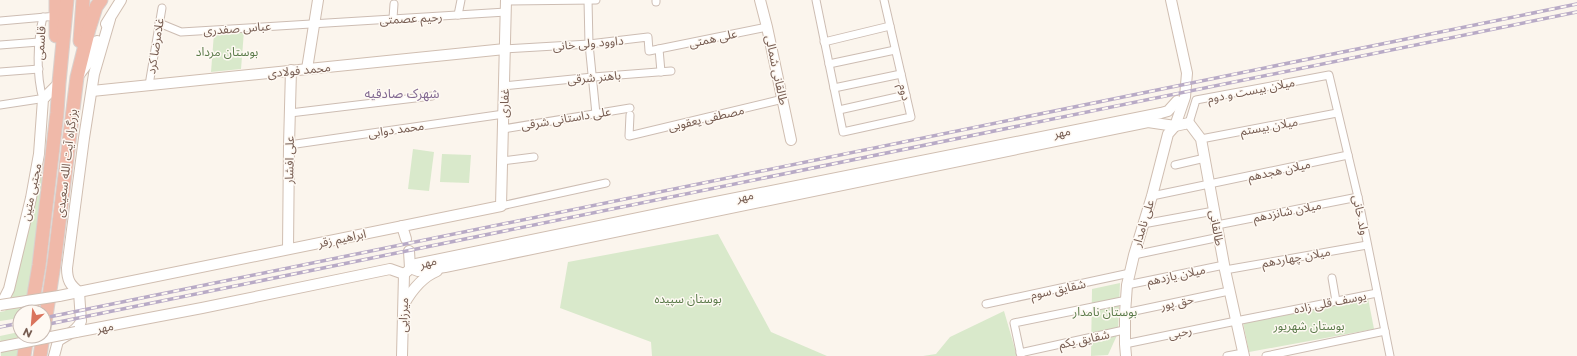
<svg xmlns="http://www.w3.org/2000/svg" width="1577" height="356" viewBox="0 0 1577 356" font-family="Montserrat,'Noto Sans Arabic',sans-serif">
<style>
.green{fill:#d9e9cb}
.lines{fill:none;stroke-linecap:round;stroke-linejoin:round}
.street-casing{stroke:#cdbdb3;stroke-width:9}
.secondary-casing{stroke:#d0beb1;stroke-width:12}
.highway-casing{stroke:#d9d1ce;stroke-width:15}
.street{stroke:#fff;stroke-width:7}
.secondary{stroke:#fff;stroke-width:10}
.highway{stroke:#f0b9a9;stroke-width:13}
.rail-casing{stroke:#b8aac6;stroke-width:3.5}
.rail{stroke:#fef9f3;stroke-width:2;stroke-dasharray:6;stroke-linecap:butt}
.secondary-bridge-casing{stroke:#d0beb1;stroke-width:12;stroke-linecap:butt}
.secondary-bridge{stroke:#fff;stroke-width:10}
.labels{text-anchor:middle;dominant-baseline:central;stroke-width:3;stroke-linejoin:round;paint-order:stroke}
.street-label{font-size:12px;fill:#765c51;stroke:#fef9f3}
.park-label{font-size:12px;fill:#5a7a49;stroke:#fef9f3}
.neighbourhood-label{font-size:13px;fill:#826991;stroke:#fef9f3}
</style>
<rect width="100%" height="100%" fill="#fbf5ed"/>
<g class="green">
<path d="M244 31 241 69 211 72 214 33Z"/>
<path d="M413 149 434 152 429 191 408 189Z"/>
<path d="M442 154 471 155 469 183 440 182Z"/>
<path d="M41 176 44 180 27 302H24L22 312H20V318L0 321V312L5 311 11 301Z"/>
<path d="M718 234 771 332 827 356H652L651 342 560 308 568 262Z"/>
<path d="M1120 283 1118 333 1108 355 1091 356 1092 289Z"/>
<path d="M1368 298 1374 329 1249 352 1243 322Z"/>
<path d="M1004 311 1017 356H923L936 354 950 337Z"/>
<path d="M19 332 16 347 20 348 19 356H1L0 336Z"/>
</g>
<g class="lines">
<g class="street-casing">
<g id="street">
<path d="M588 0 589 44 596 114"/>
<path d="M656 0V2"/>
<path d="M816 0 843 132 911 117 884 0"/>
<path d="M506 1 596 0"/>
<path d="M458 15 461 0"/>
<path d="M43 17C37 41 36 75 43 99"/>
<path d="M393 18 394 4"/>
<path d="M0 21 57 16"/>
<path d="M159 23 181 32 506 12"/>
<path d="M824 42 890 26"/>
<path d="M0 45 39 42"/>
<path d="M505 49 589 44 648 37 649 51 767 27"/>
<path d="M659 49 661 72"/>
<path d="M829 64 895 50"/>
<path d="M0 72 39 69"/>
<path d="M149 85 162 8"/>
<path d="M504 86 593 77 671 71"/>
<path d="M834 88 901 74"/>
<path d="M0 105 46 98"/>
<path d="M839 110 906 95"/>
<path d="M290 113 432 96"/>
<path d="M630 115 629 136 783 99"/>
<path d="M1189 123 1196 100 1329 75 1358 197 1390 356"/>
<path d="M503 129 630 108"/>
<path d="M1201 139 1337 113"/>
<path d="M289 145 504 114"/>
<path d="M502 161 534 157"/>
<path d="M1175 165 1205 158"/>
<path d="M1152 196 1348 155"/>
<path d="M501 206 606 183"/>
<path d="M1143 224 1214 211"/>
<path d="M1217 225 1358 197"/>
<path d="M1134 255 1220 237"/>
<path d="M1225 270 1367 245"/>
<path d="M1332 278 1336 301"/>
<path d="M1127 285 1224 265"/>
<path d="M986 304 1130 273"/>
<path d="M1125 313 1229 291"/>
<path d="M1125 344 1236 321 1377 293"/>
<path d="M1020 353 1124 330"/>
<path d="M1021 356 1014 323 1127 300"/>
<path d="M1227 356 1243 353"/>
<path d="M1266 356 1385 331"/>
</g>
</g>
<g class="secondary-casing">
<g id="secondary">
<path d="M760 0 767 27 791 140"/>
<path d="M106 24 121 0"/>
<path d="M307 69 318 0"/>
<path d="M78 76 88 63 97 41"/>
<path d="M92 91 505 49"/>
<path d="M402 226 406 239"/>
<path d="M288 249 289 145 291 70"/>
<path d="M409 251 410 268"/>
<path d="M410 268 418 271 445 267 1148 122 1175 126 1189 123 1201 139 1225 270 1244 356"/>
<path d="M404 274 416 264 711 203 1161 113 1168 111 1177 101"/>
<path d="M59 296 501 206 506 0"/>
<path d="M0 302 4 299 9 289 31 198 39 154 43 99 59 83"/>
<path d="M404 304C412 290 422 277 437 271"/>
<path d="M76 332 202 308 390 269 404 274"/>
<path d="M54 356 58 341C66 335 78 331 81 321L79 292C70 285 67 280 67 268L84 138 94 74 110 19"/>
<path d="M402 356 404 274"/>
<path d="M1126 356 1125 344V313L1127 285 1134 255 1152 196 1168 134 1175 126 1185 97 1187 73 1171 0"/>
</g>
</g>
<g class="highway-casing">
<g id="highway">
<path d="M56 0V36"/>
<path d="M80 41 83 0"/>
<path d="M31 312 39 265 57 113 59 83 67 0"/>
<path d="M44 329 54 264 77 77 89 29 96 7 101 0"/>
<path d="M24 356 27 336"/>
<path d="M40 356 43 336"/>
</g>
</g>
<use href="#street" class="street"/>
<use href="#secondary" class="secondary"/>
<use href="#highway" class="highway"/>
<g class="rail-casing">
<g id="rail">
<path d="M44 318 1577 4"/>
<path d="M44 325 1577 12"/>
<path d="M0 327 20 323"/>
</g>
</g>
<use href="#rail" class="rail"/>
<g class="secondary-bridge-casing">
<g id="secondary-bridge">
<path d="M0 305 59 296"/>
<path d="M0 347 76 332"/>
</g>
</g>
<use href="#secondary-bridge" class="secondary-bridge"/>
</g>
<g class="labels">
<g class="street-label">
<text transform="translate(411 18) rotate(-3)">رحیم عصمتی</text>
<text transform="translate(237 28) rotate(-4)">عباس صفدری</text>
<text transform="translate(713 38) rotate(-12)">علی همتی</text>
<text transform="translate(40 43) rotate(-86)">قاسمی</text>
<text transform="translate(588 43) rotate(-5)">داوود ولی خانی</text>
<text transform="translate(155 46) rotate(-81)">غلامرضا کرد</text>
<text transform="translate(299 70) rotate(-6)">محمد فولادی</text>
<text transform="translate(777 70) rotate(78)">طالقانی شمالی</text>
<text transform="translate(594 77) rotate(-5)">باهنر شرقی</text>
<text transform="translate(1251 90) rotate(-11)">میلان بیست و دوم</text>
<text transform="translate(905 92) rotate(77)">دوم</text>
<text transform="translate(504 103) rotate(-88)">غفاری</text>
<text transform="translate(566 118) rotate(-9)">علی داستانی شرقی</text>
<text transform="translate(706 118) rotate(-13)">مصطفی یعقوبی</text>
<text transform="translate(1269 126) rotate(-10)">میلان بیستم</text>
<text transform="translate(396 129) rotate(-8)">محمد دوابی</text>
<text transform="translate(1062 132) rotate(-11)">مهر</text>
<text transform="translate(289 160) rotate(-89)">علی افشار</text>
<text transform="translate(66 163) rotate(-83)">بزرگراه آیت الله سعیدی</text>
<text transform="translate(1279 170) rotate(-12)">میلان هجدهم</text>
<text transform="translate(31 192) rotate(-78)">مجتبی متین</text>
<text transform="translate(745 196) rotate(-11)">مهر</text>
<text transform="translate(1287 211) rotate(-11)">میلان شانزدهم</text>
<text transform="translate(1361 215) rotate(78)">ولد خانی</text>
<text transform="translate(1143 223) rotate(-73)">علی نامدار</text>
<text transform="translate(1217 228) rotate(80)">طالقانی</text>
<text transform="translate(342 238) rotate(-12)">ابراهیم زقر</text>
<text transform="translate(1296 257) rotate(-10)">میلان چهاردهم</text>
<text transform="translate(428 262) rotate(-14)">مهر</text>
<text transform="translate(1176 275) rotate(-12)">میلان یازدهم</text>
<text transform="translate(1058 289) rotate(-12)">شقایق سوم</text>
<text transform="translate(1177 302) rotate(-12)">حق پور</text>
<text transform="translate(1330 302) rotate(-11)">یوسف قلی زاده</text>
<text transform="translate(403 315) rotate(-88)">میرزایی</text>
<text transform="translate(105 327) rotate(-11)">مهر</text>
<text transform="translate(1180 332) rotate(-12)">رحبی</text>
<text transform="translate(1084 339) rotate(-12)">شقایق یکم</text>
</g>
<g class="park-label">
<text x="227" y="51">بوستان مرداد</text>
<text x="688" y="298">بوستان سپیده</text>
<text x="1105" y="311">بوستان نامدار</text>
<text x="1309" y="325">بوستان شهریور</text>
</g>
<g class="neighbourhood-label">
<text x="402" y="93">شهرک صادقیه</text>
</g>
</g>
<g transform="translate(32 324) rotate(206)"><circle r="19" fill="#fef9f3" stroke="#c8bab2"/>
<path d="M0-3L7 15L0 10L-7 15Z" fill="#da745d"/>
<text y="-6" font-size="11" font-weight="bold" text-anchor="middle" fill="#765c51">N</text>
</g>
</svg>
